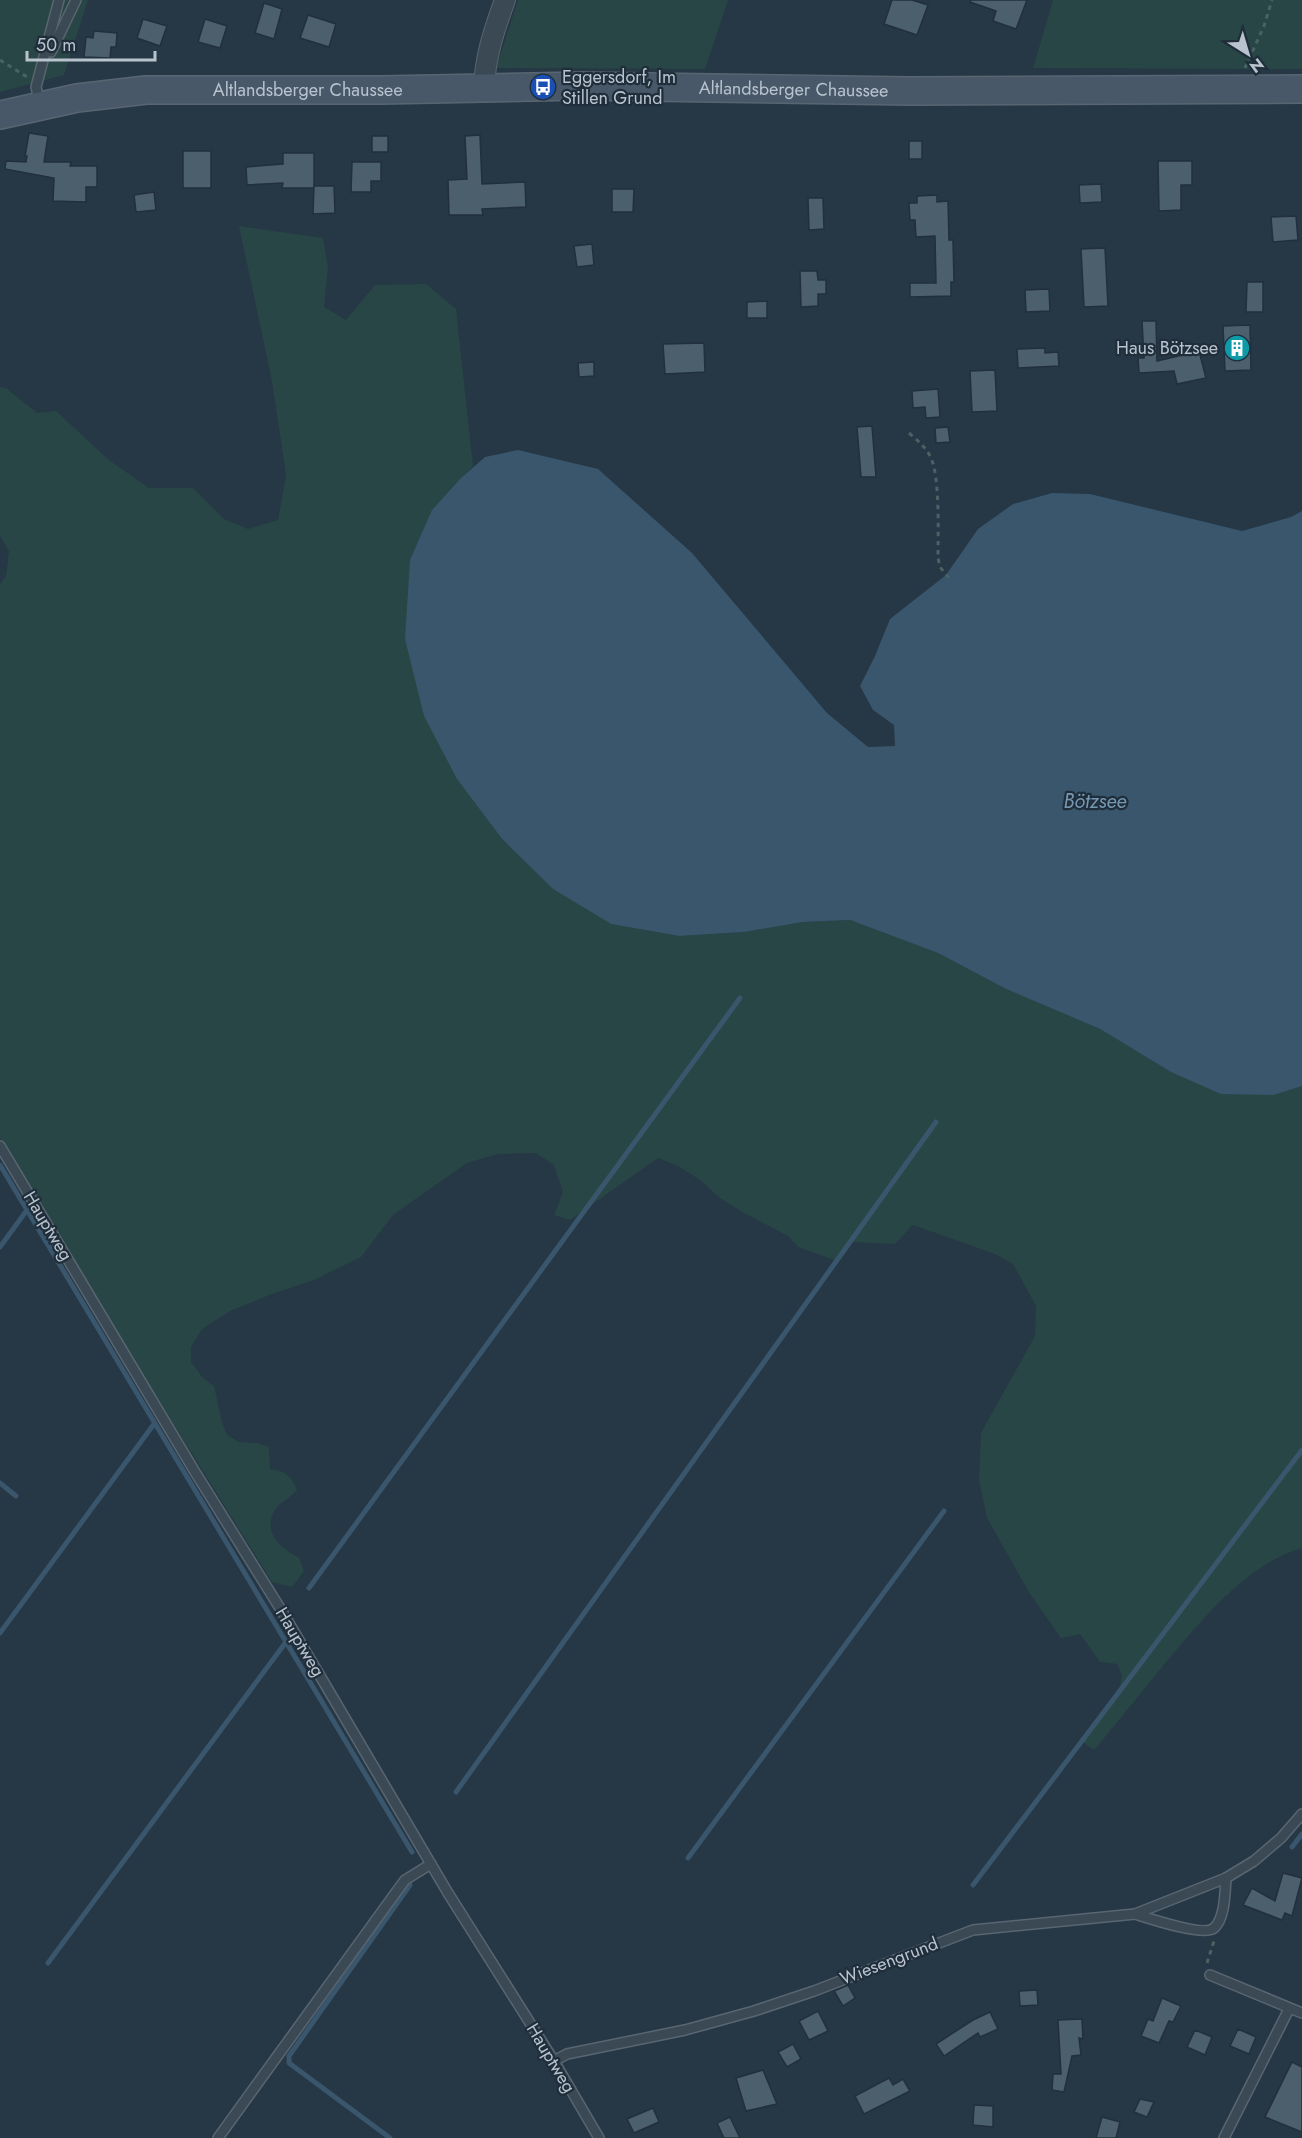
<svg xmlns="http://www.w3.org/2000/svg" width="1302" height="2138" viewBox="0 0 1302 2138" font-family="Jost,sans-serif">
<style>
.green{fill:#284645}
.water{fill:#39566c}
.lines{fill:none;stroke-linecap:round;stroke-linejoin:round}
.stream{stroke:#39566c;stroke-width:5}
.building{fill:#4c5f6d;stroke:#21303c;stroke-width:1.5}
.service-casing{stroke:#596672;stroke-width:12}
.minor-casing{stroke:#596672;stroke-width:22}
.secondary-casing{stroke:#596672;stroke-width:30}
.path{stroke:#496363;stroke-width:3;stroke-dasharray:4.5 4.5;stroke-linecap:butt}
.service{stroke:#3b4954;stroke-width:9}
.minor{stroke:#3b4954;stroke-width:20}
.secondary{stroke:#485868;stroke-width:27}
.labels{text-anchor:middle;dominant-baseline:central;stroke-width:4.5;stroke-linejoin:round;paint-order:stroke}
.poi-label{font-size:18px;fill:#b8c3ce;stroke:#1f2e3a;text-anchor:start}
.street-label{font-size:18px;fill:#b8c3ce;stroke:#1f2e3a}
.water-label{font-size:20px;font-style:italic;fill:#7798b2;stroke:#1f2e3a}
</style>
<rect width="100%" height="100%" fill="#263745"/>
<g class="green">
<path d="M0 0H88L64 75 0 92Z"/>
<path d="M518 0H728L705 69 496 68Z"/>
<path d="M1053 0H1302V69L1033 68Z"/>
<path d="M239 226 323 238 328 268 324 307 346 320 375 285 426 284 456 309 473 466 432 510 503 840 553 889 611 924 679 936 744 932 803 922 850 920 938 953 1006 989 1100 1029 1171 1072 1274 1095 1302 1086V1548C1245 1564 1195 1628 1158 1672 1137 1698 1116 1724 1094 1750L1081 1741 1118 1693 1122 1676 1117 1664 1100 1662 1080 1634 1061 1638 1030 1594 987 1518 979 1480 981 1433 1035 1336 1036 1306 1013 1264 995 1254 913 1225 895 1244 850 1242 834 1260 798 1247 788 1236 744 1213 720 1198 700 1180 678 1166 658 1158 570 1220 554 1215 563 1192 554 1165 536 1153 498 1154 467 1163 393 1215 361 1257 314 1280 272 1294 230 1311 202 1329 191 1347V1362L203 1378 214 1386 222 1422 227 1435 239 1442 257 1443 269 1447 270 1469C285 1471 292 1476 297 1490 292 1496 285 1500 279 1505 259 1527 278 1548 299 1557L304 1571 292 1587 272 1582 130 1354 0 1138V584L6 576 9 551 0 536V387L6 388 37 413 56 411 109 460 149 488H193L224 519 248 529 278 520 286 475 272 381Z"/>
</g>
<path class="water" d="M518 450 598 469 692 553 827 713 868 747 895 746 894 725 873 710 860 686 875 656 890 619 946 575 978 529 1013 504 1052 493 1090 494 1242 531 1291 517 1302 511V1086L1274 1095 1221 1094 1171 1072 1100 1029 1006 989 938 953 850 920 803 922 744 932 679 936 611 924 553 889 503 840 457 779 424 716 405 639 410 560 432 510 461 478 485 457Z"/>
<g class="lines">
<g class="stream">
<path d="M0 1165 412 1852"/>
<path d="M0 1247 27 1210"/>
<path d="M0 1483 16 1496"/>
<path d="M309 1588 740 998"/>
<path d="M0 1633 154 1424"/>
<path d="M456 1792 936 1122"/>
<path d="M1292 1847 1302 1834"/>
<path d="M688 1858 944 1511"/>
<path d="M973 1885 1302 1450"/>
<path d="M48 1963 286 1642"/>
<path d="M390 2138 289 2063V2056L410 1885"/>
</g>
</g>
<g class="building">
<path d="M892 0H912L928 5 917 35 884 24Z"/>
<path d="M971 0H1027L1016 29 993 21 996 11 970 2Z"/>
<path d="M264 3 282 9 274 39 255 33Z"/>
<path d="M308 15 336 24 329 47 300 38Z"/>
<path d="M143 19 167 26 160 46 137 38Z"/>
<path d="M205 19 227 26 220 48 198 42Z"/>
<path d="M94 31 117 33 116 47H111L110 58 84 57 86 37 93 38Z"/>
<path d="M29 133 48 136 44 162H71L70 166H97V187H86V202L53 201 54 178 5 169 6 161 26 162 27 156H25Z"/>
<path d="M480 135 482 184 525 182 526 207 482 209 483 215H449L448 180 467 179 465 136Z"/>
<rect x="372" y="136" width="16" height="16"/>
<rect x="909" y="141" width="13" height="18"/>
<rect x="183" y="151" width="28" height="37"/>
<path d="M283 153H314V188H282L283 183 247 185 246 167 283 164Z"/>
<path d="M1158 161H1192V185H1181V210L1159 211Z"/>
<path d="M352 162H381V181H371V192H351Z"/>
<path d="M1101 184 1102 202 1080 203 1079 185Z"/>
<path d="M314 186H334L335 213 313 214Z"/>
<path d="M612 189H634L633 212H612Z"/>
<path d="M154 192 156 210 136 212 134 195Z"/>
<path d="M937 195V202L948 201 949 240H953L954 282H951V296L910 297V283H936L935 236 916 237 915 220H910L909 203H917V196Z"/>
<path d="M808 198H823L824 229 809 230Z"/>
<path d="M1296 216 1298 240 1273 242 1271 217Z"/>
<path d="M592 244 594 265 577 267 574 246Z"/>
<path d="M1105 248 1108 306 1084 307 1081 249Z"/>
<path d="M800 271H817L818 280H826V294H818V306L801 307Z"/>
<path d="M1247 282H1263V312H1246Z"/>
<path d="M1049 289 1050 311 1026 312 1025 290Z"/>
<path d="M767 301V318H747V302Z"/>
<path d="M1142 321H1156L1157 361 1199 351 1206 378 1177 384 1174 371 1139 373 1138 358H1144Z"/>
<path d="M1250 325 1251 370 1225 371 1223 326Z"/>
<path d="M704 343 705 372 665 374 663 344Z"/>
<path d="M1045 348V353L1058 352 1059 366 1018 368 1017 349Z"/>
<path d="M594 362V376L579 377 578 363Z"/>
<path d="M995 370 997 411 972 412 970 371Z"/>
<path d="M938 389 940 417 926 418 925 407 913 408 912 391Z"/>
<path d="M872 426 876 477H861L857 427Z"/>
<path d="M948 427 950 442 936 443 935 428Z"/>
<path d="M1283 1873 1302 1878 1292 1916 1285 1913 1282 1920 1243 1905 1252 1888 1275 1901Z"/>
<path d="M848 1985 855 1998 843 2006 834 1991Z"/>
<path d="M1037 1990 1038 2005 1020 2006 1019 1991Z"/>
<path d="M1162 1998 1181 2006 1173 2022 1169 2021 1159 2043 1141 2036 1148 2019 1153 2021Z"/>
<path d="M818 2011 828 2031 809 2040 799 2021Z"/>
<path d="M990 2012 998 2029 980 2037 978 2033 944 2056 936 2044 973 2020Z"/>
<path d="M1082 2019 1083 2039 1079 2038 1081 2055 1072 2056 1064 2092 1052 2090 1053 2074H1061L1058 2020Z"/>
<path d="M1238 2029 1256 2037 1249 2054 1230 2046Z"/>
<path d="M1195 2030 1212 2037 1205 2055 1187 2047Z"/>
<path d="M793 2044 801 2059 787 2067 778 2052Z"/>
<path d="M1292 2062 1302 2067V2132L1265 2117Z"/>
<path d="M763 2070 777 2104 746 2111 736 2078Z"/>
<path d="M889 2078 893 2085 903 2079 910 2091 864 2114 855 2096Z"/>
<path d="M1140 2099 1154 2102 1147 2117 1134 2112Z"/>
<path d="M974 2105 993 2106V2127L973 2125Z"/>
<path d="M653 2108 659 2122 634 2133 627 2119Z"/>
<path d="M730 2117 740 2138H724L717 2123Z"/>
<path d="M1102 2117 1120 2122 1116 2138H1096Z"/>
</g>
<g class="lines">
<g class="service-casing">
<g id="service">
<path d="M51 52 76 0"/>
<path d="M40 105 36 87 59 0"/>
<path d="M0 1146 195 1472 283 1613 448 1893 554 2061 599 2138"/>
<path d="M1135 1914C1148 1918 1204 1937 1214 1928 1225 1919 1225 1892 1226 1878"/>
<path d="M1210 1975 1302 2013"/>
<path d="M554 2061 567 2054 685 2030 754 2011 814 1991 973 1930 1135 1914 1226 1878 1254 1861 1281 1838 1302 1814"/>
<path d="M218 2138 394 1895 405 1880 431 1864"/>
<path d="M1224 2138 1289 2009"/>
</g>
</g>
<g class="minor-casing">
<path id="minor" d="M484 88C485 57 494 30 505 0"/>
</g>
<g class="secondary-casing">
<g id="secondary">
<path id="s1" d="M0 115 77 98 146 90H382L580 86 910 91 1302 89"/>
</g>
</g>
<g class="path">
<path d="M0 60 27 77"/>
<path d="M1245 68 1264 26 1272 0"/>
<path d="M909 433C918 441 926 447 931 458 940 478 938 534 938 558L940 567 949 578"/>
<path d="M1207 1963 1214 1941"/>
</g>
<use href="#service" class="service"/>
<use href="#minor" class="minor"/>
<use href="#secondary" class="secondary"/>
</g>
<defs>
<g id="bus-disc" transform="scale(1.35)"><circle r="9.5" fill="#1a4fb4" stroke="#1f2e3a"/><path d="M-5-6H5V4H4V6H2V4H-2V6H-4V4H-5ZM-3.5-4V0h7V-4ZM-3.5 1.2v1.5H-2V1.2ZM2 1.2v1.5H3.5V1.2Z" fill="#fff"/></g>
<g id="building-disc" transform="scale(1.35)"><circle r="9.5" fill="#0f9aa8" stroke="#1f2e3a"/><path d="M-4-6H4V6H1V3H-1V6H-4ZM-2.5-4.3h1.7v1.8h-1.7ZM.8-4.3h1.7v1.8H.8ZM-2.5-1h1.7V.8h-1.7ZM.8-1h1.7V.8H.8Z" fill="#fff"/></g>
</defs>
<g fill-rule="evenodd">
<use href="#bus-disc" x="543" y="87"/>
<use href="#building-disc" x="1237" y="348"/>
</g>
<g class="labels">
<g class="poi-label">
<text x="562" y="77">Eggersdorf, Im<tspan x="562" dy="21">Stillen Grund</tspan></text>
<text x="1218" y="348" text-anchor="end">Haus Bötzsee</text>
</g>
<g class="street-label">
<text stroke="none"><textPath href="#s1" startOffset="310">Altlandsberger Chaussee</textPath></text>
<text stroke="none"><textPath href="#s1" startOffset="796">Altlandsberger Chaussee</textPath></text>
<text transform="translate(48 1226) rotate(59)">Hauptweg</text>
<text transform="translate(300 1642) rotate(59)">Hauptweg</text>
<text transform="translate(889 1961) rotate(-21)">Wiesengrund</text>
<text transform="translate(551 2058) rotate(59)">Hauptweg</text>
</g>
<g class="water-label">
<text x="1095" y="801">Bötzsee</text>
</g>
</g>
<g transform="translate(1248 54) rotate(143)" stroke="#1f2e3a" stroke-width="4.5" paint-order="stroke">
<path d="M0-4.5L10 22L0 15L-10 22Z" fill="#b8c3ce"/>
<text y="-9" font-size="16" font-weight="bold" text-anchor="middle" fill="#b8c3ce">N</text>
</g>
<path d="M27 51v9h128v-9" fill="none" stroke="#b8c3ce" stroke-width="3"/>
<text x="36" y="51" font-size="18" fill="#b8c3ce" stroke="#1f2e3a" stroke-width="4.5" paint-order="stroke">50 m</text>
</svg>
